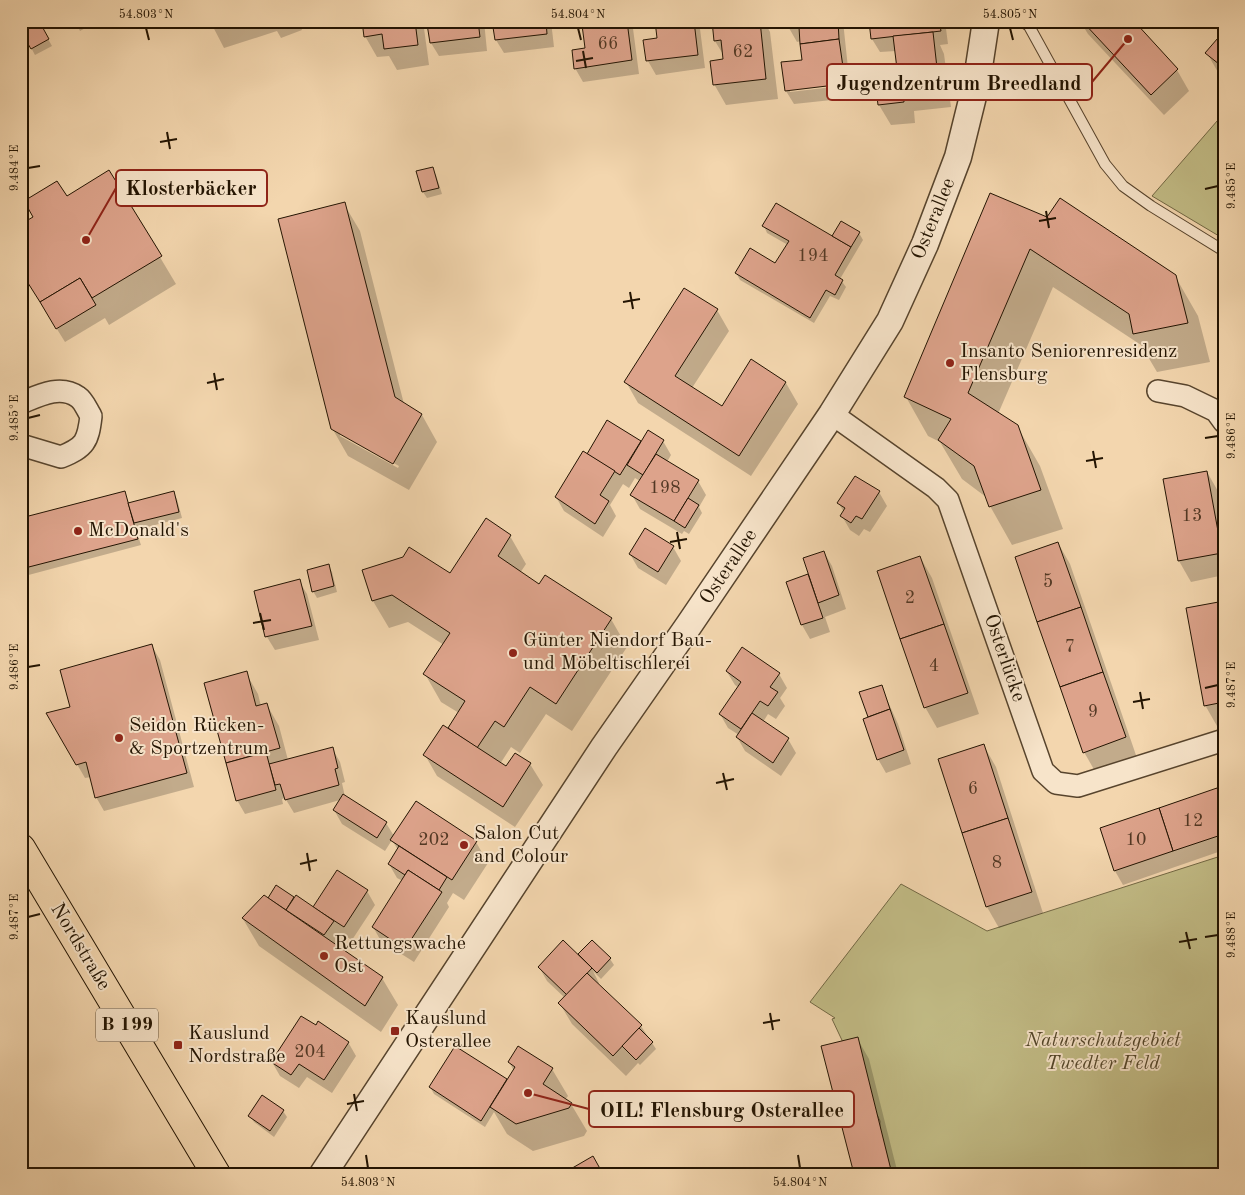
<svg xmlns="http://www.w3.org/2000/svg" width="1245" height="1195" viewBox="0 0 1245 1195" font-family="'Old Standard TT',serif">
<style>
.green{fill:#c2bc86;stroke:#726844}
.shadow{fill:#0003;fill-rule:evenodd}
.building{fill:#dda38b;stroke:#231402}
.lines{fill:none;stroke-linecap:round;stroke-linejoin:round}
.service-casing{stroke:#57442d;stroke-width:12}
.minor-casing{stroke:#57442d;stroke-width:24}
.tertiary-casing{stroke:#57442d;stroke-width:29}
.primary-casing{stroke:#231402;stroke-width:30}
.service{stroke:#f7e4ca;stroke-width:10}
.minor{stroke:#f7e4ca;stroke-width:21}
.tertiary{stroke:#f7e4ca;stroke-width:26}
.primary{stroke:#f3d6ae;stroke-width:28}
.ticks{fill:none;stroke:#231402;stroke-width:2}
.poi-dot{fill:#8f2418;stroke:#f7e4ca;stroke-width:2}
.labels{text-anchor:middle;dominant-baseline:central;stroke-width:4;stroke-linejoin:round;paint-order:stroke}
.number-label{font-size:18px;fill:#523824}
.shield{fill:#f7e4ca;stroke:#63523e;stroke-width:1}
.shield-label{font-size:19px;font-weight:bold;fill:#231402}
.street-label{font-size:20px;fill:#231402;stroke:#f7e4ca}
.poi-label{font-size:20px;fill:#231402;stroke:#f7e4ca;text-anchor:start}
.park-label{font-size:20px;font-style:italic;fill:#53462a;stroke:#f7e4ca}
.leader{fill:none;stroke:#8f2418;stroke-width:2}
.callout-dot{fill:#8f2418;stroke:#f7e4ca;stroke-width:2}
.callout{fill:#f7e4ca;stroke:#8f2418;stroke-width:2}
.callout-label{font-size:21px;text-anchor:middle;font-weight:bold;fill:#231402}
.neatline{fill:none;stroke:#231402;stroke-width:2}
.ticks-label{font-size:12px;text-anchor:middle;fill:#231402}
</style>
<rect width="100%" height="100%" fill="#f3d6ae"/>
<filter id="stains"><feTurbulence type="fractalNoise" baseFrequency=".004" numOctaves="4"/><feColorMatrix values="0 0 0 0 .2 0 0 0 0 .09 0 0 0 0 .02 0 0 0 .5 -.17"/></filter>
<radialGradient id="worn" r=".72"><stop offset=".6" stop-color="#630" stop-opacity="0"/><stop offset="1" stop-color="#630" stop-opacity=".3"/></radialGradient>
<g class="green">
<path d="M1224 113V239L1152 196Z"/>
<path d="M1224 855V1174H884L879 1158 880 1121 832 1019 835 1018 810 1002 901 884 987 931Z"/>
</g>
<g class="shadow">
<path d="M38 21 52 46 35 55 21 29Z"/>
<path d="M75 21H98L80 31Z"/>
<path d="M210 21H299L302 30 281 38 277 31 224 48Z"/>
<path d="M363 21H423L429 65 397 70 389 56 377 57 365 36Z"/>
<path d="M444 21H484L487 51 439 56 431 43Z"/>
<path d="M494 21H551L554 47 504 53 496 40Z"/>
<path d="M583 21H632L639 74 583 82 575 68 587 49Z"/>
<path d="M657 21H699L705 68 656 75 648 61 645 41 659 39Z"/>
<path d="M714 21H764L770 32 778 99 726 105 714 84 725 61 724 56 715 41Z"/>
<path d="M788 21H843L848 68 858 81 790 89V92L858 84 860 97 794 104 786 91 803 61 801 41 797 42 789 28Z"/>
<path d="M870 21H945L948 44 940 45 944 54 951 107 914 111 915 123 891 125 879 105 898 70 896 51 880 52 872 39ZM945 84 946 87 908 91V89Z"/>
<path d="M1080 21H1132L1177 70 1189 91 1164 115 1088 34Z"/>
<path d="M1224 33V78L1219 74 1207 53Z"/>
<path d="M432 168 436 175 442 194 427 198 423 192 418 172Z"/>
<path d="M109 172 176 284 109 325 105 318 65 342 21 271 66 198Z"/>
<path d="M991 195 1175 276 1198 316 1210 362 1157 372 1141 345 1053 287 998 414 1017 426 1040 466 1063 529 1012 545 990 506 986 497 962 479 940 442 928 436 906 397Z"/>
<path d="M344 204 360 231 404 404 422 415 437 442 409 490 348 456 332 428ZM340 433 399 466 398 468 340 436Z"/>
<path d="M764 226 833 237 859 233 863 240 840 279 846 287 839 300 830 296 814 323 740 280 736 273 776 265 788 245 767 233Z"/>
<path d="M717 310 729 331 692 388 722 408 786 383 798 404 751 476 638 403 626 382Z"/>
<path d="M608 422 642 443 663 441 671 455 667 462 698 481 706 495 699 507 702 513 689 534 684 531 682 534 640 509 632 495 640 481 635 478 629 488 623 484 610 505 616 516 603 537 564 511 556 497 587 456Z"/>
<path d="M1207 472 1219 493 1224 521V575L1191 582 1179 561Z"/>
<path d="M124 492 129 504 173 492 177 499 182 518 136 530 141 545 21 577V519Z"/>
<path d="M879 492 887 506 870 532 864 529 859 536 850 530 842 516 844 512 839 504Z"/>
<path d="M486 520 510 536 526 564 520 573 540 585 611 619 627 647 572 731 546 714 520 753 511 747 500 764 506 768 515 754 530 764 543 785 515 827 437 776 425 755 448 730 459 713 441 702 425 674 444 645 408 622 389 628 373 601 450 575Z"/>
<path d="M1058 543 1070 564 1137 758 1096 773 1084 752Z"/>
<path d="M673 547 681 561 666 585 638 568 630 554Z"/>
<path d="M824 552 832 566 846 609 825 617 830 632 810 639 802 625 788 582 810 575Z"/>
<path d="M920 557 932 578 979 714 937 728 925 707Z"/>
<path d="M328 565 332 572 337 592 317 598 313 591Z"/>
<path d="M299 581 307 594 319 640 275 650 267 637 256 592Z"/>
<path d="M1224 603V725L1217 726 1205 705Z"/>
<path d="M152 646 160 660 194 787 104 811 96 797 91 777 85 778 48 714 71 708Z"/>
<path d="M727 672 779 674 787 688 780 698 785 706 776 719 768 714 763 722 788 739 796 753 781 776 745 751 737 737 739 735 728 728 720 714 738 687 735 685Z"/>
<path d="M246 673 258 694 261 706 267 705 279 726 288 760 332 748 340 762 345 782 342 783 345 797 386 823 394 836 476 842 488 863 464 900 453 893 447 903 449 907 414 962 381 941 373 927 403 881 397 878 389 864 398 850 392 840 385 851 342 824 334 810 340 800 294 813 285 798 282 799 283 804 245 814 237 800 206 684Z"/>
<path d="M881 686 898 724 911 764 886 773 878 759 869 717 860 693Z"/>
<path d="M984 746 996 767 1043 913 999 928 987 907 940 760Z"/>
<path d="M1217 789 1224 801V850L1123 885 1115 871 1101 829Z"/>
<path d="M276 887 313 908 367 891 375 905 352 940 342 934 334 945 382 978 398 1005 381 1032 259 946 243 919 271 902Z"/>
<path d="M592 941 610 959 614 965 601 979 593 971 599 983 597 985 641 1026 656 1049 640 1065 638 1063 626 1076 572 1024 560 1004 565 998 547 981 539 967 582 959 580 955Z"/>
<path d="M857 1038 869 1059 898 1174H855Z"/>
<path d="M348 1042 356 1056 332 1093 307 1077 299 1088 280 1076 272 1062Z"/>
<path d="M456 1048 508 1081 514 1071 509 1062 552 1069 568 1096 565 1100 571 1104 587 1131 584 1136 533 1151 507 1134 494 1112 485 1127 434 1094 430 1087Z"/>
<path d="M21 1091 28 1102 21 1106Z"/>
<path d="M283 1111 287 1117 274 1137 254 1122 250 1116Z"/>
</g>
<g class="building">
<path d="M21 21H39L49 39 31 49 21 32Z"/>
<path d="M208 21H230L210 28Z"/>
<path d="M362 21H415L418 45 384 49 382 34 364 37Z"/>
<path d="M443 21H478L480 37 430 43 427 24Z"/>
<path d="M492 21H546L547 34 495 40Z"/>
<path d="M609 21H627L632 60 574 69 572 50 585 48 582 25Z"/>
<path d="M655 21H694L698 55 646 61 643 40 657 38Z"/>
<path d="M712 21H760L766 79 713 85 710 61 723 59 721 40 714 41Z"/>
<path d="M787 21H838L839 39 800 44 799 27 788 28Z"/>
<path d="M869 21H939L941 31 871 39Z"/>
<path d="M1082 21H1134L1178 69 1151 95Z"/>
<path d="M1224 31V68L1205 53Z"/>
<path d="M933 32 939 86 903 91 904 102 878 105 874 72 897 69 893 36Z"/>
<path d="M839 39 843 67 850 66 852 83 785 91 781 62 802 60 800 44Z"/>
<path d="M433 167 439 188 422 192 416 171Z"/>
<path d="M109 170 162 256 92 298 80 278 40 302 21 272V224L33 217 24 201 57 181 67 196Z"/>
<path d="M990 193 1047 217 1060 198 1176 275 1188 323 1133 334 1129 314 1030 249 968 393 1018 425 1041 490 989 507 974 466 938 440 951 419 904 397Z"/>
<path d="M345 202 395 397 422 414 393 464 331 429 278 219Z"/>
<path d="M776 203 851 247 835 275 843 280 835 295 826 290 810 318 735 273 750 248 775 263 789 241 762 226Z"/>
<path d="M841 221 860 232 851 247 832 236Z"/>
<path d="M80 278 96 305 56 329 40 302Z"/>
<path d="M684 288 718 309 675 376 722 406 751 359 786 382 739 456 624 382Z"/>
<path d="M607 420 641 441 620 475 587 454Z"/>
<path d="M648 430 664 440 643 475 627 465Z"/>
<path d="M583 451 615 471 600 495 609 501 595 524 555 497Z"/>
<path d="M656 454 699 480 674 521 630 495Z"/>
<path d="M1207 471 1222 553 1178 561 1163 479Z"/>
<path d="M855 476 880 491 862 519 856 516 851 523 840 516 845 508 837 503Z"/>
<path d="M125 491 138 539 21 569V518Z"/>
<path d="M174 491 179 512 134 523 128 503Z"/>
<path d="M688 498 699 505 685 528 674 521Z"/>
<path d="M486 518 511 535 498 556 539 584 545 575 612 618 556 704 530 687 504 727 495 721 477 748 448 728 465 701 423 674 450 633 392 595 372 601 362 570 403 557 409 547 450 573Z"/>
<path d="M645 528 674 546 658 572 629 554Z"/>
<path d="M1058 542 1081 607 1037 622 1015 557Z"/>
<path d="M824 551 839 595 818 603 803 558Z"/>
<path d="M920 556 944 624 900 639 877 571Z"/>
<path d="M329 564 334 586 312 592 307 570Z"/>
<path d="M808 574 823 618 801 625 786 582Z"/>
<path d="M300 579 312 626 265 637 254 591Z"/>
<path d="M1224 601V702L1204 706 1186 608Z"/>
<path d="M1081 607 1103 672 1060 687 1037 622Z"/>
<path d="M944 624 968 693 924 708 900 639Z"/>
<path d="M152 644 187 773 95 798 86 762 76 765 46 713 70 707 60 670Z"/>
<path d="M742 647 780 673 770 687 778 692 768 706 760 701 741 729 719 714 741 682 726 671Z"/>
<path d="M247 671 256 706 267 703 280 748 226 763 204 683Z"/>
<path d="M1103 672 1126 737 1083 753 1060 687Z"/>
<path d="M882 685 890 709 868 717 859 692Z"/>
<path d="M890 709 904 750 877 760 863 719Z"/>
<path d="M752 713 789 738 773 763 736 737Z"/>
<path d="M443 725 506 766 515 753 531 763 503 807 423 755Z"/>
<path d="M984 744 1008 818 962 833 938 759Z"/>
<path d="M333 747 338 768 335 769 339 785 285 800 280 784 275 785 269 764Z"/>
<path d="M266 752 276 790 236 801 226 763Z"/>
<path d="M1217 788 1224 806V834L1173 851 1159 808Z"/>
<path d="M343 794 387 822 377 838 333 810Z"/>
<path d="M416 801 477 841 452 880 390 840Z"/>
<path d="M1159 808 1173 851 1114 871 1100 828Z"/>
<path d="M1008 818 1032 892 986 907 962 833Z"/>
<path d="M399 846 447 877 439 890 408 870 405 875 388 864Z"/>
<path d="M337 870 368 890 344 927 313 907Z"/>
<path d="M408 870 442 892 405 949 372 927Z"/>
<path d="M276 885 294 897 286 910 268 898Z"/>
<path d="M264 895 383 977 365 1006 242 918Z"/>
<path d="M296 895 334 921 324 935 286 910Z"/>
<path d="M563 940 592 968 567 995 538 967Z"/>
<path d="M592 940 611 958 597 973 578 954Z"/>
<path d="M587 973 642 1025 613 1056 558 1003Z"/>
<path d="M301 1016 316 1025 318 1021 349 1042 324 1080 299 1064 291 1075 271 1062Z"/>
<path d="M639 1028 653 1042 636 1060 622 1046Z"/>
<path d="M858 1037 892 1174H854L821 1046Z"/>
<path d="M455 1046 507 1079 481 1121 429 1087Z"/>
<path d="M518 1046 553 1068 543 1084 572 1103 569 1108 516 1124 490 1107 515 1067 508 1062Z"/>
<path d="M262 1095 284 1110 270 1131 248 1116Z"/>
<path d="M593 1156 603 1174H562Z"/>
</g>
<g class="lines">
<g class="service-casing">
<path id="service" d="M1022 21 1029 26 1105 164 1123 186 1151 206 1224 251"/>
</g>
<g class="minor-casing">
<g id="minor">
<path d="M1158 391 1185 396 1216 411 1224 422"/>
<path d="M21 403C38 396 60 384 78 397 84 401 87 410 91 416 88 442 85 447 61 457L21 445"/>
<path d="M832 414 936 488 948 500 1043 771 1056 783 1078 786 1224 740"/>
</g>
</g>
<g class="tertiary-casing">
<path id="tertiary" d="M323 1174 604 747 689 625 832 414 890 321 925 244 958 157 977 80 986 21"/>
</g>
<g class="primary-casing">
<path id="primary" d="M21 848 216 1174"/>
</g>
<use href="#service" class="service"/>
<use href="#minor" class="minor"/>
<use href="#tertiary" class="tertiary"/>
<use href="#primary" class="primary"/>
</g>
<path class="ticks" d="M146 28 149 40M578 28 581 40M1010 28 1013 40M583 51 586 68M576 61 593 58M167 132 170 149M160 142 177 139M28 168 40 166M1205 189 1218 186M1046 211 1049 228M1039 221 1056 218M630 292 633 309M623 302 640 299M214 373 217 390M207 383 224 379M28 418 40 415M1205 438 1218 436M1093 451 1096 468M1086 461 1103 458M677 532 680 549M670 542 687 539M260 613 264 630M253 623 271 620M28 667 40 665M1205 688 1218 685M1140 692 1143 709M1133 702 1150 699M723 773 727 790M716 783 734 779M307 853 310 871M300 864 317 860M28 917 40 914M1186 932 1190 949M1205 937 1218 935M1179 942 1197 939M770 1013 773 1030M763 1023 780 1020M354 1094 357 1111M347 1104 364 1101M366 1155 368 1168M798 1155 800 1168"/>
<g class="poi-dot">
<circle cx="950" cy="363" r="5"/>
<circle cx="78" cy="531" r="5"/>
<circle cx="513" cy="653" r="5"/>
<circle cx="119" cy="738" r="5"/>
<circle cx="464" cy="845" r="5"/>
<circle cx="324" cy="956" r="5"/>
<rect x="390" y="1026" width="10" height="10" rx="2.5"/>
<rect x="173" y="1040" width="10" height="10" rx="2.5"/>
</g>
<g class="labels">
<g class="number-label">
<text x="608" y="44">66</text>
<text x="743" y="52">62</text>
<text x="813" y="256">194</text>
<text x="665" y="488">198</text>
<text x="1192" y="516">13</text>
<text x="1048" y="582">5</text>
<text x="910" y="598">2</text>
<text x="1070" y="647">7</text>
<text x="934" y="666">4</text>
<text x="1093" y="712">9</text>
<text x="973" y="789">6</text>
<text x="1193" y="821">12</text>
<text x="434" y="840">202</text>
<text x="1136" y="840">10</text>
<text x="997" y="863">8</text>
<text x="310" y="1052">204</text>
</g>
<rect class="shield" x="96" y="1008.5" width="62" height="33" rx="4"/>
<g class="shield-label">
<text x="127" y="1025">B 199</text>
</g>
<g class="street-label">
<text transform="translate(934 219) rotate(-68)">Osterallee</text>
<text transform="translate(729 567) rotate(-56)">Osterallee</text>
<text transform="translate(1004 658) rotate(71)">Osterlücke</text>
<text transform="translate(80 947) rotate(59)">Nordstraße</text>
</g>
<g class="poi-label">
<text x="960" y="352">Insanto Seniorenresidenz<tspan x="960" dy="23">Flensburg</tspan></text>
<text x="88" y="531">McDonald's</text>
<text x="523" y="641">Günter Niendorf Bau-<tspan x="523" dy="23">und Möbeltischlerei</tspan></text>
<text x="129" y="726">Seidon Rücken-<tspan x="129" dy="23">&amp; Sportzentrum</tspan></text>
<text x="474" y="834">Salon Cut<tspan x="474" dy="23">and Colour</tspan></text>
<text x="334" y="944">Rettungswache<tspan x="334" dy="23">Ost</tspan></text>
<text x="405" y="1019">Kauslund<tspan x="405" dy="23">Osterallee</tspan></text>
<text x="188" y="1034">Kauslund<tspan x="188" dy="23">Nordstraße</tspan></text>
</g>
<g class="park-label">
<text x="1103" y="1041">Naturschutzgebiet<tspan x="1103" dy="23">Twedter Feld</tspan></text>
</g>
</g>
<path class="leader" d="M1128 39L1092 82M86 240L116 188M528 1093L589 1109"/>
<g class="callout-dot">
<circle cx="1128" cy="39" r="5"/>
<circle cx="86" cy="240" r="5"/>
<circle cx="528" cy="1093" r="5"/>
</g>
<g class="callout">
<rect x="827" y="64" width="265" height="36" rx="5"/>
<rect x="116" y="170" width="151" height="36" rx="5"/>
<rect x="589" y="1091" width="265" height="36" rx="5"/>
</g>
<g class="callout-label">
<text x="959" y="90">Jugendzentrum Breedland</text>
<text x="191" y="195">Klosterbäcker</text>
<text x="722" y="1117">OIL! Flensburg Osterallee</text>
</g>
<rect width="1245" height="1195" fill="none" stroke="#f3d6ae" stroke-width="55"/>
<rect x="28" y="28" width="1190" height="1140" class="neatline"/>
<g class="ticks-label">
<text x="146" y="18">54.803°N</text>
<text x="578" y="18">54.804°N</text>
<text x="1010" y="18">54.805°N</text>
<text transform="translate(14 168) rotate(-90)" y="4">9.484°E</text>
<text transform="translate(1231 186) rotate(-90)" y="4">9.485°E</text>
<text transform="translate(14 418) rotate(-90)" y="4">9.485°E</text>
<text transform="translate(1231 436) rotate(-90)" y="4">9.486°E</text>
<text transform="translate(14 667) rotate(-90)" y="4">9.486°E</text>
<text transform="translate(1231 685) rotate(-90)" y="4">9.487°E</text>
<text transform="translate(14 917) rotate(-90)" y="4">9.487°E</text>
<text transform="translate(1231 935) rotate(-90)" y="4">9.488°E</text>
<text x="368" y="1186">54.803°N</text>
<text x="800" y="1186">54.804°N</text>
</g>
<rect width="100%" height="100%" filter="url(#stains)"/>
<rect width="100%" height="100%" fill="url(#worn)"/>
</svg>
